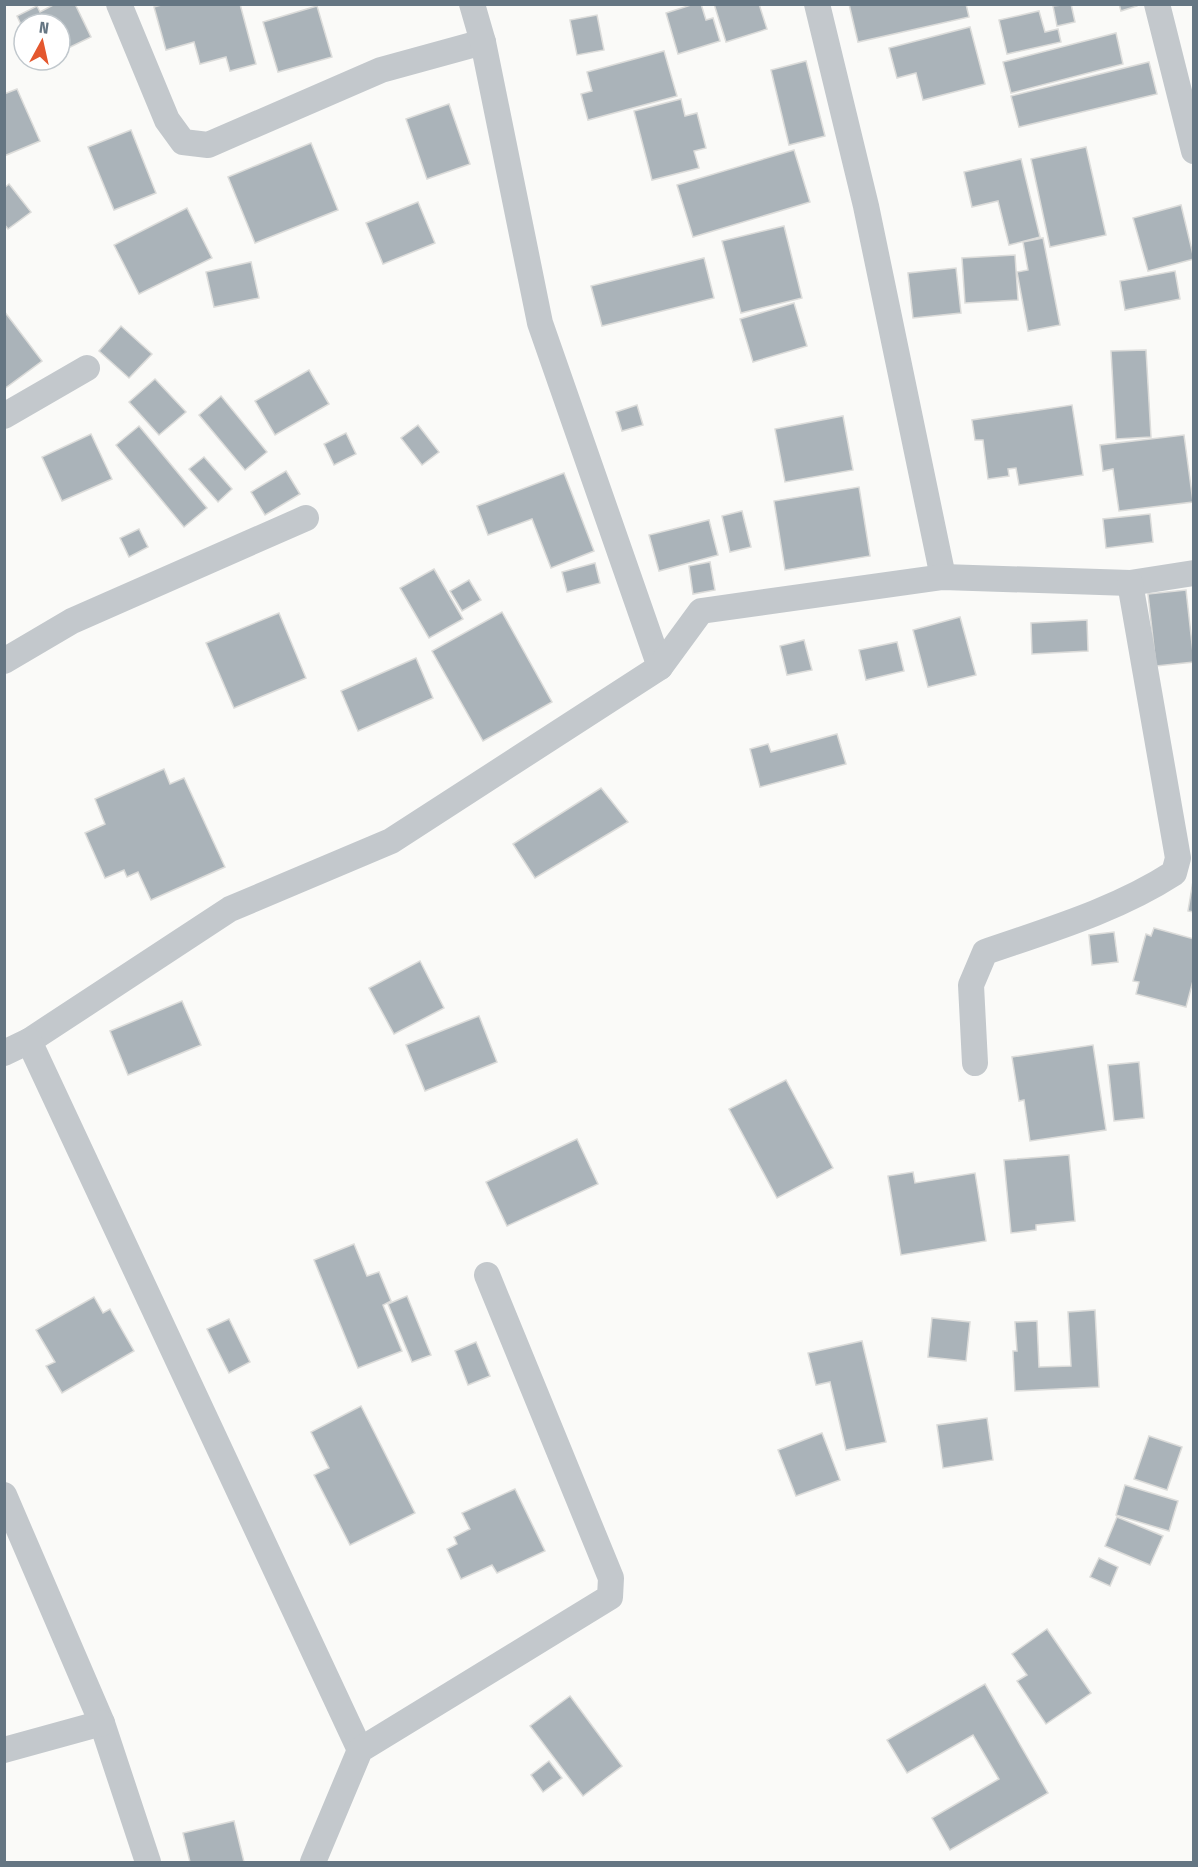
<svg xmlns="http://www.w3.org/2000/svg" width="1198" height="1867" viewBox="0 0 1198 1867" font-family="'Fira Sans Condensed',sans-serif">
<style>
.building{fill:#aab3b9;stroke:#dcdcda;stroke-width:1.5}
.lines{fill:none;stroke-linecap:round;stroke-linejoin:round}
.minor{stroke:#c3c8cc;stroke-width:26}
</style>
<rect width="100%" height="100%" fill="#fafaf8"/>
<g class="building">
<path d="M55 4H75L91 37 60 52V24H24V31L17 16 37 6 40 12Z"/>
<path d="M165 4H240L256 64 230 71 226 57 200 64 194 42 166 50 154 7Z"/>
<path d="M694 4H701L706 20 713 18 720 41 678 54 666 13Z"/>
<path d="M714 4H759L767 29 726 42Z"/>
<path d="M849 4H966L969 17 858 42Z"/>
<path d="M1071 4 1075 22 1057 26 1053 6Z"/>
<path d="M1119 4H1137V6L1121 11Z"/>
<path d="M317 6 332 57 278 72 263 22Z"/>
<path d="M1039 11 1045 32 1058 29 1061 42 1007 54 999 20Z"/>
<path d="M597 15 604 50 577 55 570 20Z"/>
<path d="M970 27 985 84 923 100 916 73 897 78 889 48Z"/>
<path d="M1116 33 1123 64 1011 93 1003 62Z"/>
<path d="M664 51 677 96 588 120 581 94 592 91 587 72Z"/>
<path d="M806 61 825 136 789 145 771 70Z"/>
<path d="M1149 62 1157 94 1019 127 1011 96Z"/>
<path d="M17 89 40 141 4 156V94Z"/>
<path d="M681 99 685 116 697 113 706 148 694 151 699 168 652 180 634 111Z"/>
<path d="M449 104 470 164 427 179 406 119Z"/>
<path d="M131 130 156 193 114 210 88 147Z"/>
<path d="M311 143 338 210 255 243 228 177Z"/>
<path d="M1086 147 1106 235 1050 247 1031 159Z"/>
<path d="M794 150 810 202 693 237 677 185Z"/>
<path d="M1021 159 1040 237 1009 245 998 201 972 207 964 172Z"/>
<path d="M9 184 31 212 8 229 4 224V188Z"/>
<path d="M418 202 435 243 383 264 366 223Z"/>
<path d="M1181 205 1194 259 1148 271 1133 218Z"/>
<path d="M187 208 212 258 139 294 114 245Z"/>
<path d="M784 226 802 298 741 313 722 241Z"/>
<path d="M1043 238 1060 325 1028 331 1017 272 1028 270 1023 242Z"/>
<path d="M1015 255 1018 300 965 303 962 258Z"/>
<path d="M704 258 714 298 602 326 591 286Z"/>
<path d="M251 262 259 298 214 307 206 272Z"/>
<path d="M956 268 961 313 913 318 908 273Z"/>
<path d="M1175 271 1180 299 1125 310 1120 281Z"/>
<path d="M794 303 807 346 753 362 740 319Z"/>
<path d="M4 311 42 361 4 389Z"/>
<path d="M121 326 152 354 129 378 99 351Z"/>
<path d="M1146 350 1151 437 1116 439 1111 351Z"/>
<path d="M309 370 329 404 275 435 255 401Z"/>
<path d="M155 379 186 412 159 435 129 402Z"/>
<path d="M221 396 267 452 245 470 199 415Z"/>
<path d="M637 405 643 425 622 431 616 412Z"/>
<path d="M1072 405 1083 475 1019 485 1016 468 1008 469 1009 476 988 479 983 440H975L972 420Z"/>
<path d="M843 416 853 470 785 482 775 429Z"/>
<path d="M418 425 439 452 422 465 401 438Z"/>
<path d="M139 426 207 508 184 527 116 445Z"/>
<path d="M346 433 356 454 334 465 324 444Z"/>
<path d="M91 434 112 479 62 501 42 457Z"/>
<path d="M1184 435 1193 502 1119 511 1113 469 1103 471 1100 445Z"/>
<path d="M204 457 232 489 218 502 189 469Z"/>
<path d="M286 471 300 494 265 515 251 492Z"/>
<path d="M564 473 594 551 551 568 532 519 488 535 477 506Z"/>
<path d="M859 487 870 556 785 570 774 501Z"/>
<path d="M742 511 751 547 730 552 722 516Z"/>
<path d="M1150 514 1153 542 1106 548 1103 519Z"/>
<path d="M709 520 718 555 659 571 649 535Z"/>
<path d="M139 529 148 547 129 557 120 538Z"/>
<path d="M710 562 715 590 693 594 689 566Z"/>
<path d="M595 563 600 583 567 592 562 572Z"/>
<path d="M434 569 463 619 429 638 400 588Z"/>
<path d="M469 580 481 600 462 611 450 591Z"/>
<path d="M1186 590 1194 662 1156 666 1148 594Z"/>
<path d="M502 612 552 702 483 741 432 651Z"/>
<path d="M279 613 306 678 234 708 206 643Z"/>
<path d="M960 617 976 675 928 687 913 630Z"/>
<path d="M1087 620 1088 651 1032 654 1031 623Z"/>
<path d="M804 640 812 670 787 675 780 646Z"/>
<path d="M897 642 904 671 866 680 859 650Z"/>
<path d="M416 658 433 698 358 731 341 691Z"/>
<path d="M837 734 846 764 760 787 750 749 768 744 771 752Z"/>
<path d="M164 769 170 784 184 778 225 867 151 900 138 872 127 877 124 870 105 878 85 833 105 824 95 799Z"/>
<path d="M601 788 628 822 535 878 513 844Z"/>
<path d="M1194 875V912L1188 911Z"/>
<path d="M1154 928 1194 939V977L1186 1007 1136 994 1139 982 1133 981 1146 934 1151 936Z"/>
<path d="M1114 932 1118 962 1092 965 1089 935Z"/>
<path d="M420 961 444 1008 394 1034 369 988Z"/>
<path d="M182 1001 201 1045 128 1075 110 1031Z"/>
<path d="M479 1016 497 1062 425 1091 406 1045Z"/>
<path d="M1093 1045 1106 1130 1030 1141 1024 1100 1019 1101 1012 1057Z"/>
<path d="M1139 1062 1144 1118 1114 1121 1108 1065Z"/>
<path d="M786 1080 833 1168 777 1198 729 1109Z"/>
<path d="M577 1139 598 1184 507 1226 486 1182Z"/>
<path d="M1069 1155 1075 1221 1036 1225V1230L1011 1233 1004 1160Z"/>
<path d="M913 1172 915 1183 975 1173 986 1241 901 1255 888 1176Z"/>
<path d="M354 1244 367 1276 379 1272 391 1301 383 1305 402 1351 358 1368 314 1260Z"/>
<path d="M407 1296 431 1355 412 1362 388 1304Z"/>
<path d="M94 1297 103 1313 110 1309 134 1351 62 1393 46 1366 55 1362 36 1330Z"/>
<path d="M1095 1310 1099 1387 1015 1391 1013 1351H1017L1015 1322 1037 1321 1039 1367 1071 1366 1068 1312Z"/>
<path d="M932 1318 970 1322 966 1361 928 1357Z"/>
<path d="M229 1319 250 1362 229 1373 207 1329Z"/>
<path d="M862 1341 886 1442 846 1450 830 1382 816 1385 808 1353Z"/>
<path d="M476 1342 490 1376 468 1385 455 1351Z"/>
<path d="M361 1406 415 1513 350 1545 314 1475 329 1468 311 1432Z"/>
<path d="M987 1418 993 1460 943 1468 937 1425Z"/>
<path d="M822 1433 840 1480 796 1496 778 1450Z"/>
<path d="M1149 1436 1182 1447 1167 1490 1134 1479Z"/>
<path d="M1125 1485 1178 1501 1169 1531 1116 1515Z"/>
<path d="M515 1489 545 1551 497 1573 492 1565 461 1579 447 1549 457 1544 454 1537 470 1529 462 1513Z"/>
<path d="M1117 1517 1163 1536 1150 1565 1105 1546Z"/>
<path d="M1099 1558 1118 1567 1110 1586 1090 1577Z"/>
<path d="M1047 1629 1091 1693 1046 1724 1017 1681 1027 1675 1012 1654Z"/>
<path d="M985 1684 1048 1793 950 1850 932 1818 999 1779 973 1735 907 1773 887 1740Z"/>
<path d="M570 1696 622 1766 583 1796 530 1726Z"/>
<path d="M549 1761 562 1778 543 1792 531 1775Z"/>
<path d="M234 1821 244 1862H190L183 1833Z"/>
</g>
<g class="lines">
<g class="minor">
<path d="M119 4 167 120 183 142 208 145 381 70 483 42"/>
<path d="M472 4 483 42 540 323 660 667"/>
<path d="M817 4 866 206 943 577"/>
<path d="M1157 4 1194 151"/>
<path d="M4 416 87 368"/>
<path d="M4 661 72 621 306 518"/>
<path d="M29 1041 230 909 391 841 660 667 701 611 943 577 1130 583 1194 573"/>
<path d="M4 1053 29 1041 360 1750"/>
<path d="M975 1063 971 985 985 952C1049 930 1117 910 1174 873L1178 858 1130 583"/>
<path d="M4 1495 102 1723 148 1862"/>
<path d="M4 1750 102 1723"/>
<path d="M313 1862 360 1750 610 1597 611 1578 487 1275"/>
</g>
</g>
<rect width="1198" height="1867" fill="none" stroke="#657683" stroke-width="12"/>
<g transform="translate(42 42) rotate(8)"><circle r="28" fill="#ffffff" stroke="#c1c8cd" stroke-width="1.5"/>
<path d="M0-4.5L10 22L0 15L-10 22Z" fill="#e4572e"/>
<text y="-9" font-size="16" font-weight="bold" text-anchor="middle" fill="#657683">N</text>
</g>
</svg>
